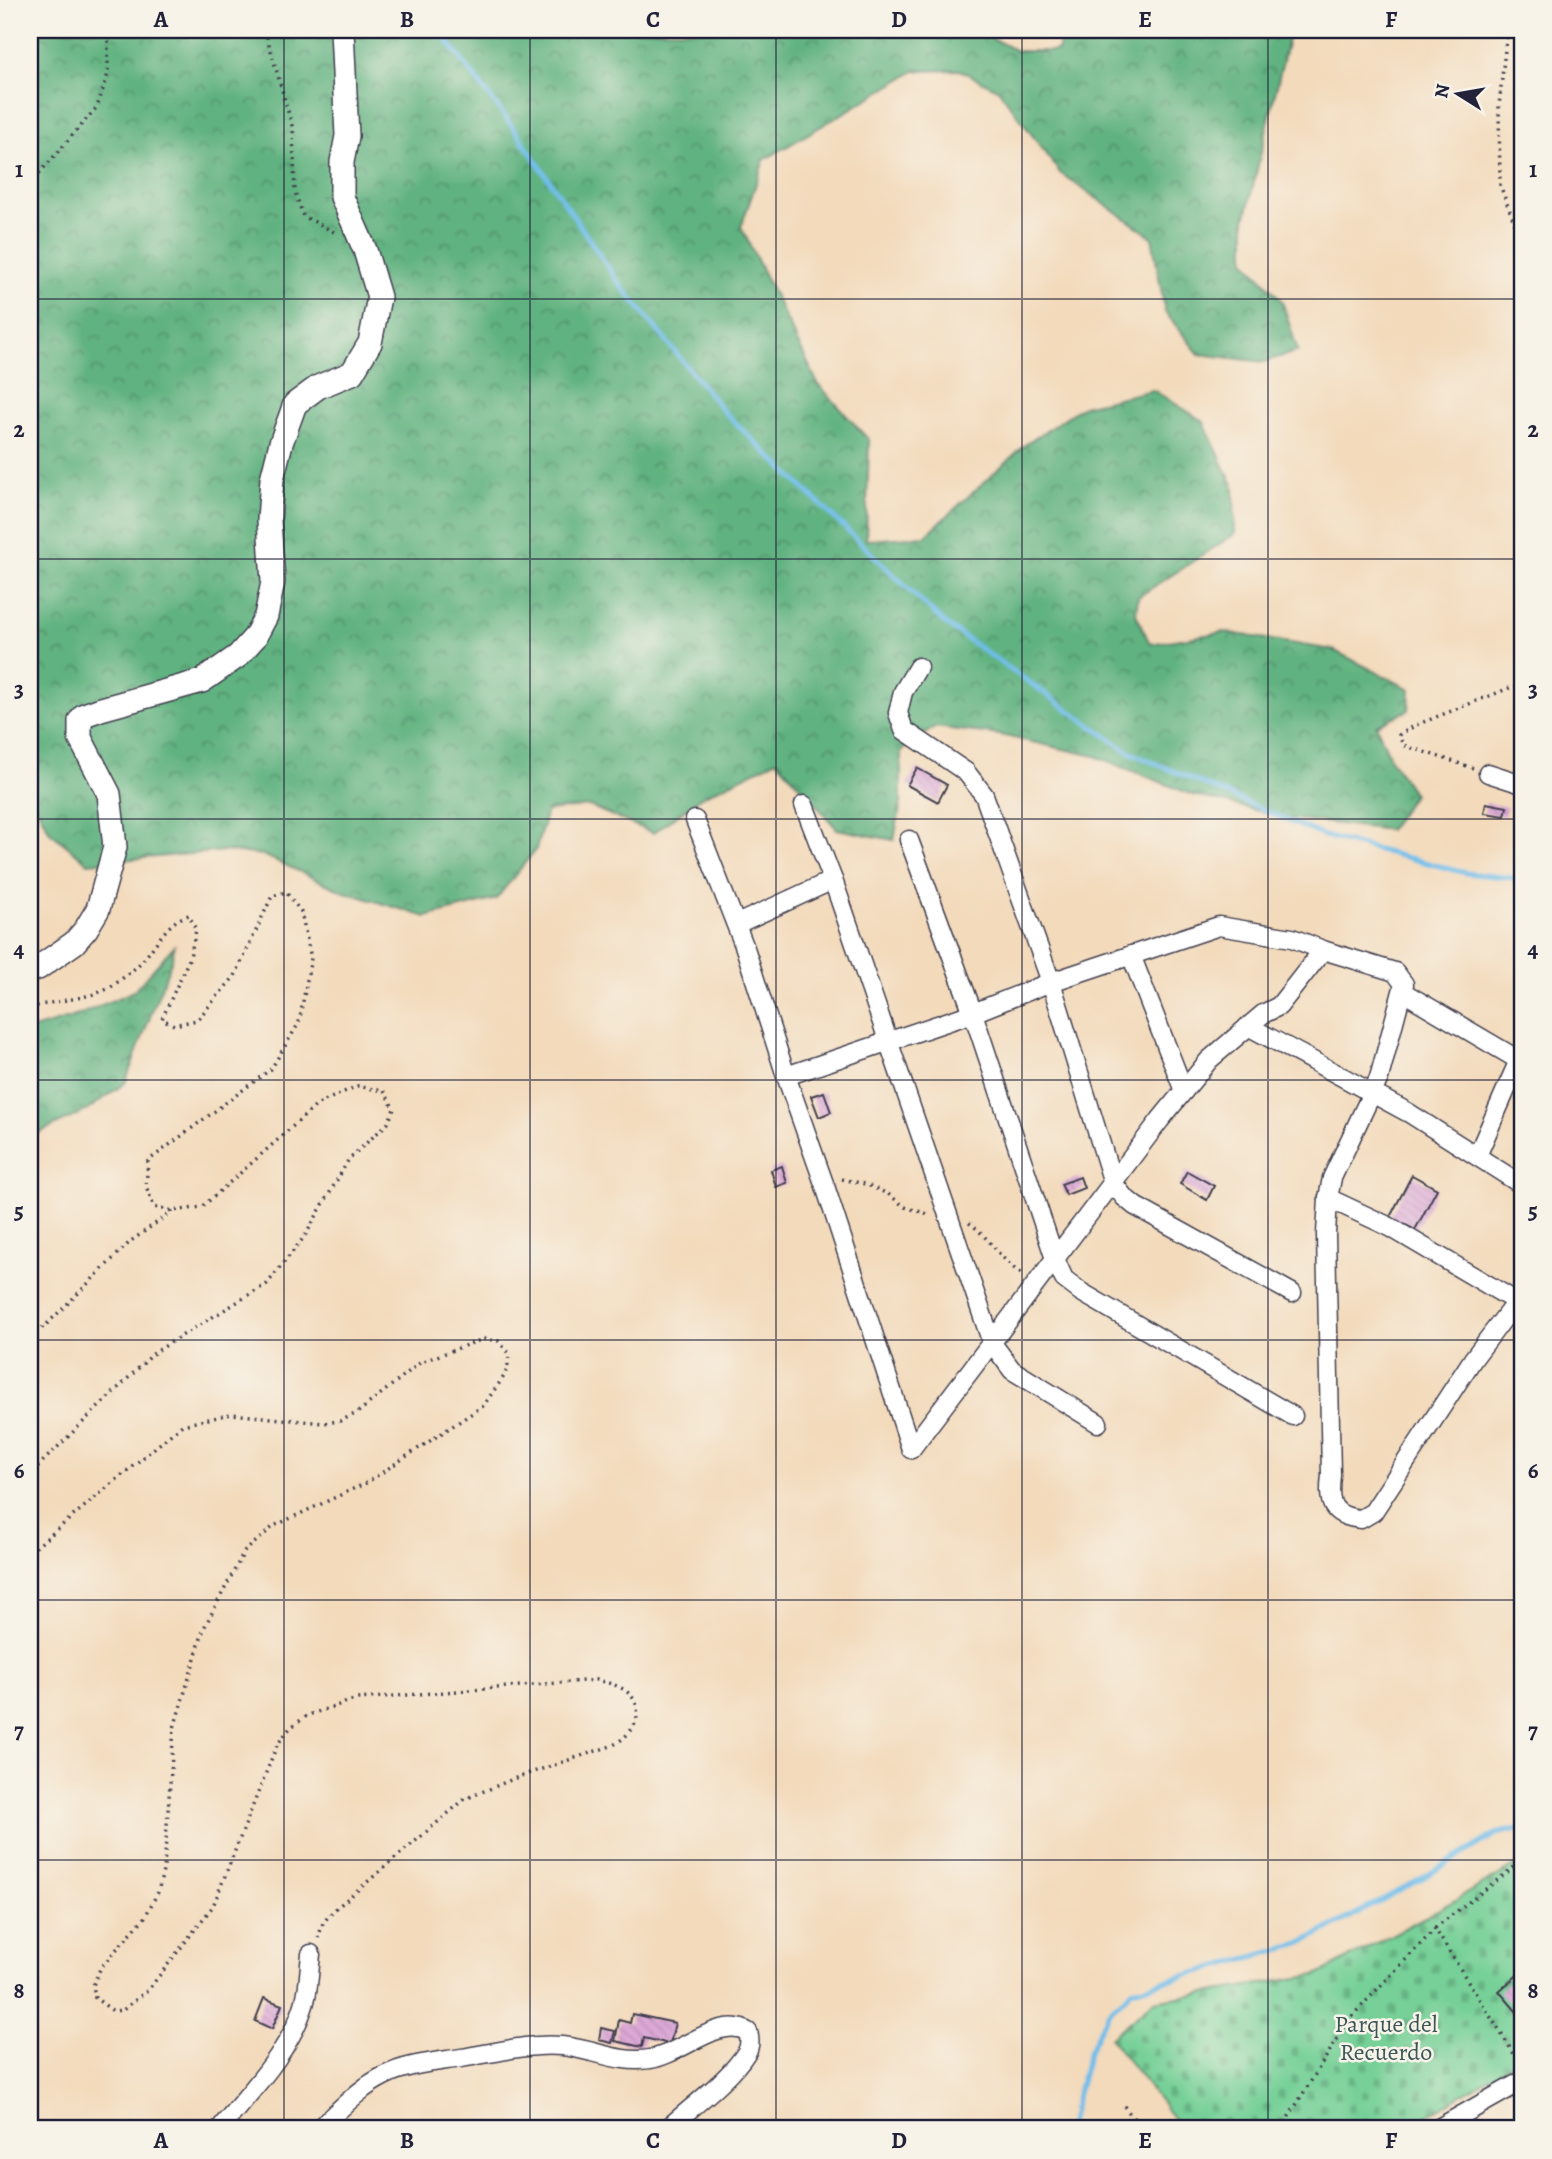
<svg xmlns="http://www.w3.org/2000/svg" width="1552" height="2159" viewBox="0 0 1552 2159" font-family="Alegreya,serif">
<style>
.forest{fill:url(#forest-crowns);stroke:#416a5e;stroke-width:2}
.cemetery{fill:url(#cemetery-stones);stroke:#4c7969;stroke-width:2}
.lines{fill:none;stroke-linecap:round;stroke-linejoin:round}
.stream{stroke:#6fbdea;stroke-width:5}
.building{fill:url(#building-back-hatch)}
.minor-casing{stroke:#413e4e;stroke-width:21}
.tertiary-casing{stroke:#413e4e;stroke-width:26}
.path{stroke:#413e4e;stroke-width:3.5;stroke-dasharray:2 5;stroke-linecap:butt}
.minor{stroke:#fff;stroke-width:18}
.tertiary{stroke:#fff;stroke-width:23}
.grid{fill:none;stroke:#22223b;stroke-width:2;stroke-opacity:0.55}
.labels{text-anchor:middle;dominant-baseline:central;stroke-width:5;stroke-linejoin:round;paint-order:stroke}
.park-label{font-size:24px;fill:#3b5657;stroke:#f7f3e8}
.neatline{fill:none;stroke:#22223b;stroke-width:2.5}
.grid-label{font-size:23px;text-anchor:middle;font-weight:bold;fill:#22223b}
</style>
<defs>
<pattern id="forest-crowns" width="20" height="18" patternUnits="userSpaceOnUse" patternTransform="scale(1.75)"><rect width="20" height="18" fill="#60b280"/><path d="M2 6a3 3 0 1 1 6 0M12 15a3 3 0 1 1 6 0" fill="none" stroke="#4f906a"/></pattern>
<pattern id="cemetery-stones" width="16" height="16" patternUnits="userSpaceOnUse" patternTransform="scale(1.75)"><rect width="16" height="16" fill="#76d097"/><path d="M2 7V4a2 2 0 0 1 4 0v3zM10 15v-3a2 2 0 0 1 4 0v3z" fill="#66b283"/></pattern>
<pattern id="building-back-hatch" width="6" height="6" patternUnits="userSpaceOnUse" patternTransform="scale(1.75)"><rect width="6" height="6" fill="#dda9d7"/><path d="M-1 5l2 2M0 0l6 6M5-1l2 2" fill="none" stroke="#bd91b9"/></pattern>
</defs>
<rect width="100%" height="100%" fill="#f7f3e8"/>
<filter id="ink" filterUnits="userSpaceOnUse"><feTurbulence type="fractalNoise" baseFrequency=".0143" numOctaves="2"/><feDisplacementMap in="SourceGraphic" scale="14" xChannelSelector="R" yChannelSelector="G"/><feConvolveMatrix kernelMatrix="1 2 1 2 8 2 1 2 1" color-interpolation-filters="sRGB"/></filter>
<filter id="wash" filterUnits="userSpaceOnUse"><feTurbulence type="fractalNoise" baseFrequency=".00686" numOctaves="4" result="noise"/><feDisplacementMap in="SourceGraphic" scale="28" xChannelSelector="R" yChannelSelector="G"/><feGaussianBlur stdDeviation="1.57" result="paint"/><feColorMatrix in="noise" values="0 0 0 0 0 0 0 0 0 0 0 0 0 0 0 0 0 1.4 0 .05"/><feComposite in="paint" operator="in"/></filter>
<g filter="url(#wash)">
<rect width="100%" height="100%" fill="#f3dabb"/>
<g class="forest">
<path d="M30 30H975L1017 51H1058L1061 30H1285L1288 39 1245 220V260L1282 301 1298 351 1264 362 1199 354 1165 312 1152 237 1060 173 999 90 960 70 915 71 764 160 741 227 818 384 869 440 866 540 925 536 1026 444 1083 406 1153 390 1203 421 1234 487 1235 534 1138 597 1136 614 1150 644 1224 632 1333 650 1410 689 1409 710 1376 725 1391 760 1414 794 1389 830 1288 818 1193 795 1095 756 1000 735 935 727 901 751V803L894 840 837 829 777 760 701 797 653 833 589 806 547 811 536 849 496 899 426 917 342 891 263 855 224 851 88 863 50 832 30 795Z"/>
<path d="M174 946 172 959 125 1083 86 1111 34 1135 30 1144V1030L79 1015 134 991Z"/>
</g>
<path class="cemetery" d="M1522 1862V2058L1406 2129H1182L1110 2038 1154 2001 1317 1975 1425 1917Z"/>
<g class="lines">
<g class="stream">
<path d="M439 30 518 134 618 282 725 413 944 623 1129 752 1324 836 1466 873 1522 879"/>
<path d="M1068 2129 1089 2052 1108 2013 1132 1990 1300 1944 1421 1879 1496 1834 1522 1828"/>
</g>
</g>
<g id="blocks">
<g class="building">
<path d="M917 768 947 785 938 802 907 785Z"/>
<path d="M1486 803 1507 807 1505 816 1484 813Z"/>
<path d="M824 1092 831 1112 819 1117 811 1096Z"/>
<path d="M782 1166 787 1183 776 1187 771 1170Z"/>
<path d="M1187 1171 1214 1186 1207 1200 1180 1184Z"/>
<path d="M1412 1175 1437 1189 1415 1230 1390 1217Z"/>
<path d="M1080 1177 1084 1188 1066 1195 1061 1184Z"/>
<path d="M1522 1971V2018L1499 1991Z"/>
<path d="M264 1998 282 2005 272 2029 255 2021Z"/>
<path d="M632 2014 675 2023 670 2044 644 2038 642 2047 615 2041 619 2020 630 2023Z"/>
<path d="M601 2028 615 2031 612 2043 599 2040Z"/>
</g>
</g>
</g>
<g filter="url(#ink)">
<use href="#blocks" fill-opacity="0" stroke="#413e4e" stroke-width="2"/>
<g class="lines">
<g class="minor-casing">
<g id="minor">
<path d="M918 667 903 692 898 713 904 730 966 772 984 795 1051 982 1113 1183 1124 1197 1135 1206 1292 1293"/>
<path d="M1488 773 1522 784"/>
<path d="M804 805 833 880"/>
<path d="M695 820 745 948 786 1076 973 1013 1051 982 1219 926 1292 938 1323 950"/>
<path d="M909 840 973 1013 1055 1259 1064 1279 1081 1292 1293 1416"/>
<path d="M737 924 833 880 992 1343 1012 1370 1098 1423"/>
<path d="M1131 955 1184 1091"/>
<path d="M1403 992 1522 1062"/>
<path d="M1248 1026 1409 1113 1522 1185"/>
<path d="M786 1076 826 1189 911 1449"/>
<path d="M1477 1156 1519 1060"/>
<path d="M1328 1198 1390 1227 1522 1305"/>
<path d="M911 1449 1160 1120 1209 1060 1263 1014 1279 1006 1323 950 1395 972 1404 984 1379 1078 1332 1178 1328 1198 1326 1234 1331 1475C1328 1502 1330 1516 1361 1519L1373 1512 1473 1359 1522 1294"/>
<path d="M220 2129C249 2092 288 2054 303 2008 309 1992 309 1972 311 1954"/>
<path d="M318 2129C339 2111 359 2088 384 2076 407 2064 436 2062 461 2058 494 2053 529 2043 562 2046 593 2049 619 2064 650 2059 680 2055 721 2014 748 2032 750 2039 751 2046 746 2053 730 2079 690 2108 667 2129"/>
<path d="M1437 2129 1522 2081"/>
</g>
</g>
<g class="tertiary-casing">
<path id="tertiary" d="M30 970 38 968 74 943 86 929 98 909 115 847 109 794 80 738V721L84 715 101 709 202 681 238 656 255 637 266 616 273 582 269 520 272 479 281 443 295 404 318 387 352 373 370 343 379 297 365 250 342 197V162L347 136 342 30"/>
</g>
<g class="path">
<path d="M265 30 293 129 295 192 303 216 336 233"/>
<path d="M1507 30 1499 106 1500 185 1522 243"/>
<path d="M30 184 97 107 108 74V30"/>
<path d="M1473 768 1403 745 1399 735 1416 725 1522 683"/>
<path d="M30 1008C54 1000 94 999 114 985 124 977 135 969 143 960 158 943 167 921 189 915L196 930 190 957 162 1019 174 1025 197 1020 235 976 272 896 286 892 301 912 311 958 299 1023 271 1069 148 1161 146 1186 154 1207 173 1211 202 1207 318 1104 357 1086 384 1091 394 1109 388 1123 349 1159 305 1236 267 1284 155 1352 30 1474"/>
<path d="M842 1179 865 1184 888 1194 905 1207 931 1215"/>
<path d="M969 1223C991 1238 1000 1261 1024 1275"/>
<path d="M30 1336 45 1326 131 1241 173 1211"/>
<path d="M30 1552 182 1425 231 1414 323 1423 340 1421 357 1413 421 1362 483 1339 498 1341 509 1353 508 1365 505 1375 483 1406 366 1483 274 1526 244 1552 204 1628 174 1728 164 1867 158 1892 145 1917 101 1967 93 1985 95 1998 113 2011 123 2010 149 1989 213 1906 277 1745 290 1728 308 1715 357 1699 596 1680C605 1682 614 1684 623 1689 650 1706 635 1735 611 1746L518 1777 465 1799 333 1911 323 1923 318 1938"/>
<path d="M1435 1928 1522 1861"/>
<path d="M1124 2106 1142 2129"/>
<path d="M1281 2129 1351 2017 1435 1929 1521 2065"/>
</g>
<use href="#minor" class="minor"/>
<use href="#tertiary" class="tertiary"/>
</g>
</g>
<path class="grid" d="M284 30V2129M530 30V2129M776 30V2129M1022 30V2129M1268 30V2129M30 299H1522M30 559H1522M30 819H1522M30 1080H1522M30 1340H1522M30 1600H1522M30 1860H1522"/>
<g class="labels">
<g class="park-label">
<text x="1386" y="2024">Parque del<tspan x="1386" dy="28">Recuerdo</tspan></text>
</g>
</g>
<rect width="1552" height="2159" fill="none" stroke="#f7f3e8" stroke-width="77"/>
<g transform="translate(1458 94) rotate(281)" stroke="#f7f3e8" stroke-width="5" paint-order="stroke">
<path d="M0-5L12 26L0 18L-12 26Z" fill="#22223b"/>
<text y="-10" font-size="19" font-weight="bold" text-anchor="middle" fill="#22223b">N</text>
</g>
<rect x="38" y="38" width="1476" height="2082" class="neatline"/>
<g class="grid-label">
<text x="161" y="27">A</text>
<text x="407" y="27">B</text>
<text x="653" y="27">C</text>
<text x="899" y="27">D</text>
<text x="1145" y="27">E</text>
<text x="1391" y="27">F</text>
<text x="19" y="177">1</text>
<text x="1533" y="177">1</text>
<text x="19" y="437">2</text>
<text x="1533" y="437">2</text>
<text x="19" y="697">3</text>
<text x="1533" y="697">3</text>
<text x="19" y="957">4</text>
<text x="1533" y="957">4</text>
<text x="19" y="1218">5</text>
<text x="1533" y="1218">5</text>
<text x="19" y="1478">6</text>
<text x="1533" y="1478">6</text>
<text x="19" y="1738">7</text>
<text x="1533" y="1738">7</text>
<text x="19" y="1998">8</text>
<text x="1533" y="1998">8</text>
<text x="161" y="2148">A</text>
<text x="407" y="2148">B</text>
<text x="653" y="2148">C</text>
<text x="899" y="2148">D</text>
<text x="1145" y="2148">E</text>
<text x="1391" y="2148">F</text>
</g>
</svg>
